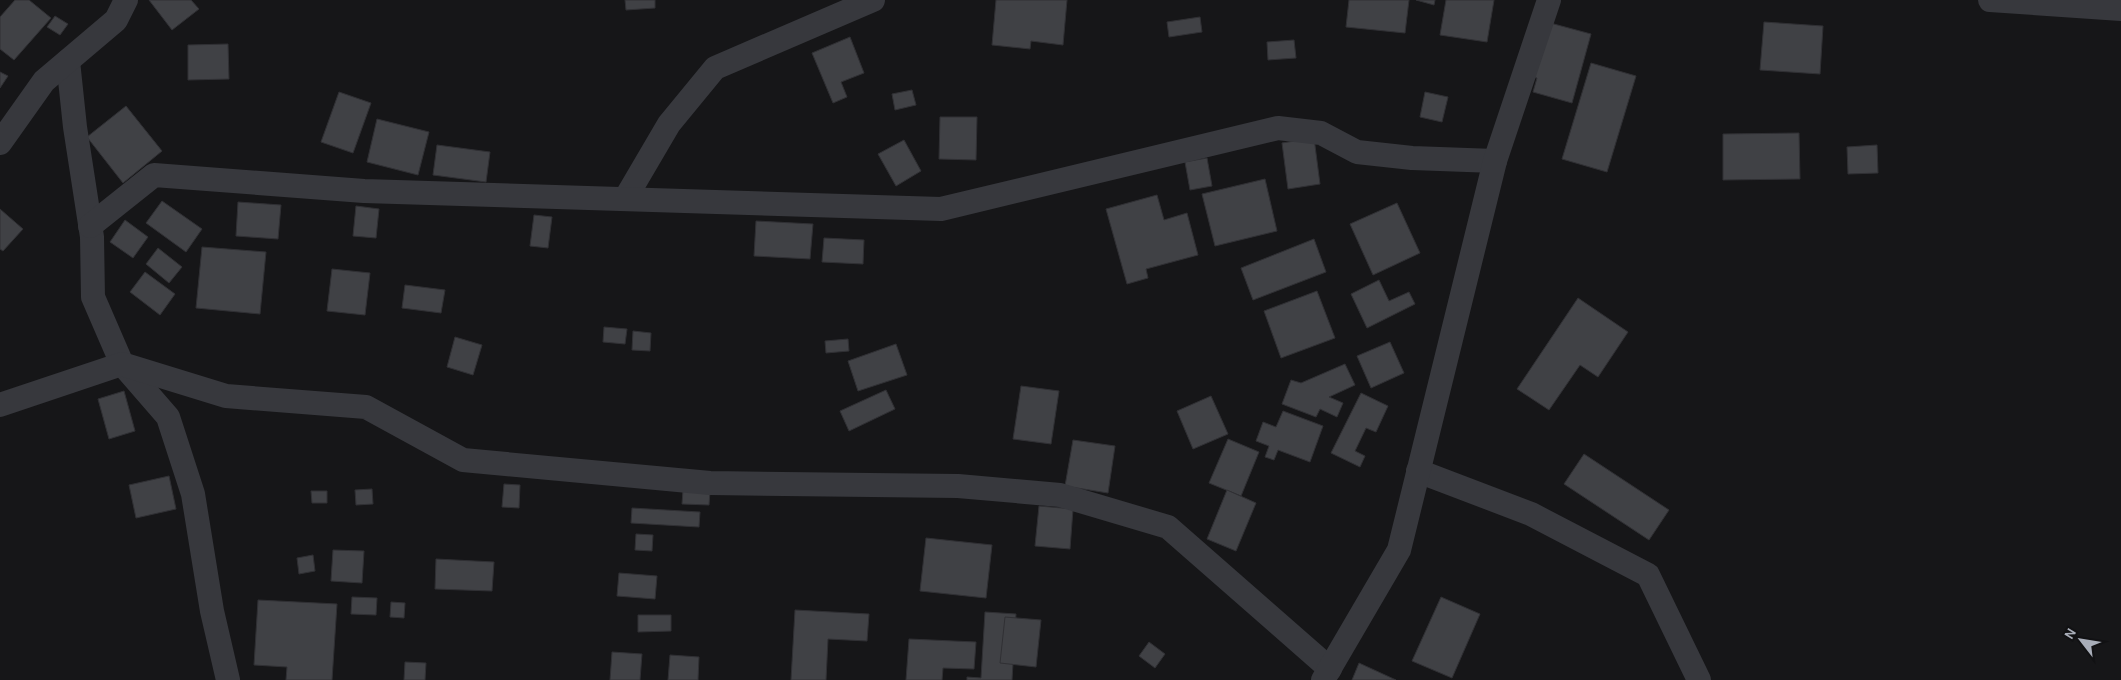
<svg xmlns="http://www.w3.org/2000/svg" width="2121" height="680" viewBox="0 0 2121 680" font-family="Karla,sans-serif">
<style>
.building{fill:#404145;stroke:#303034}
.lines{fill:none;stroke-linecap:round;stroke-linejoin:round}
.minor{stroke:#37383d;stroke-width:24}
</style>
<rect width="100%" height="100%" fill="#161618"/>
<g class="building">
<path d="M15 0H29L51 18 14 60 0 49V17Z"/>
<path d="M149 0H191L199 9 172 30Z"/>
<path d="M625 0H655V8L626 10Z"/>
<path d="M996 0H1067L1063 45 1031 41 1030 49 992 45Z"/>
<path d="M1349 0H1409L1405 33 1346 27Z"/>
<path d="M1416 0H1435L1434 5Z"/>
<path d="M1446 0H1494L1487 42 1440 35Z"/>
<path d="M55 16 68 24 60 35 47 27Z"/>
<path d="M1200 17 1202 32 1169 37 1167 22Z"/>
<path d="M1539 20 1591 34 1572 103 1533 92 1537 78 1524 75Z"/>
<path d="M1764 22 1823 26 1820 74 1760 70Z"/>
<path d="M850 37 864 73 841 82 847 97 833 103 812 53Z"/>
<path d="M1294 40 1296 58 1268 60 1267 42Z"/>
<path d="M228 44 229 79 188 80V45Z"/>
<path d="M1591 63 1636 76 1607 172 1562 159Z"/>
<path d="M0 72 8 76 0 88Z"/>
<path d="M912 90 916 105 895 110 892 94Z"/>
<path d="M339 92 371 103 353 153 321 142Z"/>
<path d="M1425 92 1448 97 1442 122 1420 117Z"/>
<path d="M126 106 162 151 123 183 87 137Z"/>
<path d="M940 117H977L976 160 939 159Z"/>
<path d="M377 119 429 132 418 175 367 162Z"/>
<path d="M1799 133 1800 179 1723 180V134Z"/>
<path d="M1314 138 1320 184 1288 189 1282 143Z"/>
<path d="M904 140 921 171 896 186 878 154Z"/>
<path d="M437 145 490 152 486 182 433 175Z"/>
<path d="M1877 145 1878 173 1848 174 1847 147Z"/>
<path d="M1207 158 1212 186 1190 190 1185 162Z"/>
<path d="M1265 179 1277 231 1215 246 1202 194Z"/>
<path d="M1157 195 1164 220 1187 213 1198 255 1146 269 1148 278 1127 284 1106 209Z"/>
<path d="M162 201 202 229 186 252 146 223Z"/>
<path d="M238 202 281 205 278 239 236 236Z"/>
<path d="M1397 203 1420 253 1373 275 1350 224Z"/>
<path d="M356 206 379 209 376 238 353 236Z"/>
<path d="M0 209 23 229 3 251 0 249Z"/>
<path d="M534 215 552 217 548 248 530 246Z"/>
<path d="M125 220 148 237 133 258 110 242Z"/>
<path d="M756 221 813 224 810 259 754 256Z"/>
<path d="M824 238 864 240 863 264 822 262Z"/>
<path d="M1314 239 1326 272 1253 300 1241 268Z"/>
<path d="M202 247 266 252 260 314 196 308Z"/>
<path d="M158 248 182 267 169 283 146 264Z"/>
<path d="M332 269 370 273 365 315 327 311Z"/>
<path d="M145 272 175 294 160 315 130 292Z"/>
<path d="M1379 280 1389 301 1409 292 1415 304 1367 328 1351 294Z"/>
<path d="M405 285 445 290 441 313 402 308Z"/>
<path d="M1317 291 1335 338 1281 358 1264 311Z"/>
<path d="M1578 298 1628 332 1598 377 1580 365 1549 410 1517 389Z"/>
<path d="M604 327 627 329 625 344 603 342Z"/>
<path d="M633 331 651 333 650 351 632 350Z"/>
<path d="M455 337 482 345 473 375 447 367Z"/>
<path d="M848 339 849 351 826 353 825 341Z"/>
<path d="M1390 342 1404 373 1371 388 1357 356Z"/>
<path d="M896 344 907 375 858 391 848 361Z"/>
<path d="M1345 364 1355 385 1329 397 1343 403 1337 417 1320 409 1316 417 1282 404 1291 380 1301 383Z"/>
<path d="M1021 386 1059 391 1051 444 1013 439Z"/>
<path d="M886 390 895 409 849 431 840 411Z"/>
<path d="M124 391 135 431 109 439 98 399Z"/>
<path d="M1361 393 1388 406 1376 432 1366 428 1355 451 1365 456 1360 467 1331 453Z"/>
<path d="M1211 396 1228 434 1193 449 1177 411Z"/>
<path d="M1283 411 1323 426 1310 462 1278 450 1274 460 1265 457 1269 446 1256 441 1263 422 1276 427Z"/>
<path d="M1228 439 1259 452 1241 496 1209 483Z"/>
<path d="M1073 440 1115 446 1108 493 1065 486Z"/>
<path d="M1584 454 1669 510 1649 540 1564 484Z"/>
<path d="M169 476 176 509 136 518 129 485Z"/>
<path d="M504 484 520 485 519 508 502 507Z"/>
<path d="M372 489 373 504 356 505 355 490Z"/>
<path d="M683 490 710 491 709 505 682 504Z"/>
<path d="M1227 490 1256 503 1236 551 1207 539Z"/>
<path d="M311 491H327V503H312Z"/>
<path d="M1039 506 1073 509 1070 549 1035 546Z"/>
<path d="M632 508 700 512 699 527 631 523Z"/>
<path d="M636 534 653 535 652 551 635 550Z"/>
<path d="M926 538 992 545 986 598 920 591Z"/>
<path d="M333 550 364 551 362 583 331 581Z"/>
<path d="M313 555 315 571 299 574 297 558Z"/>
<path d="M436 559 494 562 492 591 435 589Z"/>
<path d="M619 573 657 576 655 599 617 596Z"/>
<path d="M352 597 377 598 376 615 351 614Z"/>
<path d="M1441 597 1480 614 1452 678 1412 661Z"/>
<path d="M258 600 337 604 332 680H286L287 667 254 665Z"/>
<path d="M391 602 405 603 404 618 390 617Z"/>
<path d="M795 610 869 614 867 641 828 639 826 680H791Z"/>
<path d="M985 612 1016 614 1012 680H967V677L981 678Z"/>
<path d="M638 615H671V631L638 632Z"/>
<path d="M1005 617 1041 620 1036 667 1000 663Z"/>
<path d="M909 639 976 642 974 669 943 668 942 680H906Z"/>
<path d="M1149 642 1165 654 1155 668 1139 656Z"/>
<path d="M612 652 642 654 640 680H610Z"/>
<path d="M670 655 699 657 698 680H668Z"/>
<path d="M405 662 426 663 425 680H404Z"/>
<path d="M1359 663 1396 680H1352Z"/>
</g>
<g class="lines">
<g class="minor">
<path d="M1990 0 2121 9"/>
<path d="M68 61 75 127 92 237 93 297 122 364 168 417 193 494 212 611 228 680"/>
<path d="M0 143 44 81 116 20 126 0"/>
<path d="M625 199 669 124 715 68 873 0"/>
<path d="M90 226 154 175 364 191 941 209 1278 128 1321 133 1357 152 1412 158 1495 161"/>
<path d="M0 405 122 364 226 396 366 407 463 460 710 483 958 486 1060 495 1168 527 1330 669"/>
<path d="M1418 471 1531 514 1648 575 1699 680"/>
<path d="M1323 680 1399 550 1495 161 1549 0"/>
</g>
</g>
<g transform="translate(2081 640) rotate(301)" stroke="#111113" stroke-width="4" paint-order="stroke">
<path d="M0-4L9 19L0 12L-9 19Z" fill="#a8adb8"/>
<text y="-8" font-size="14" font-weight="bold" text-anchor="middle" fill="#a8adb8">N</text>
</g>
</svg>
